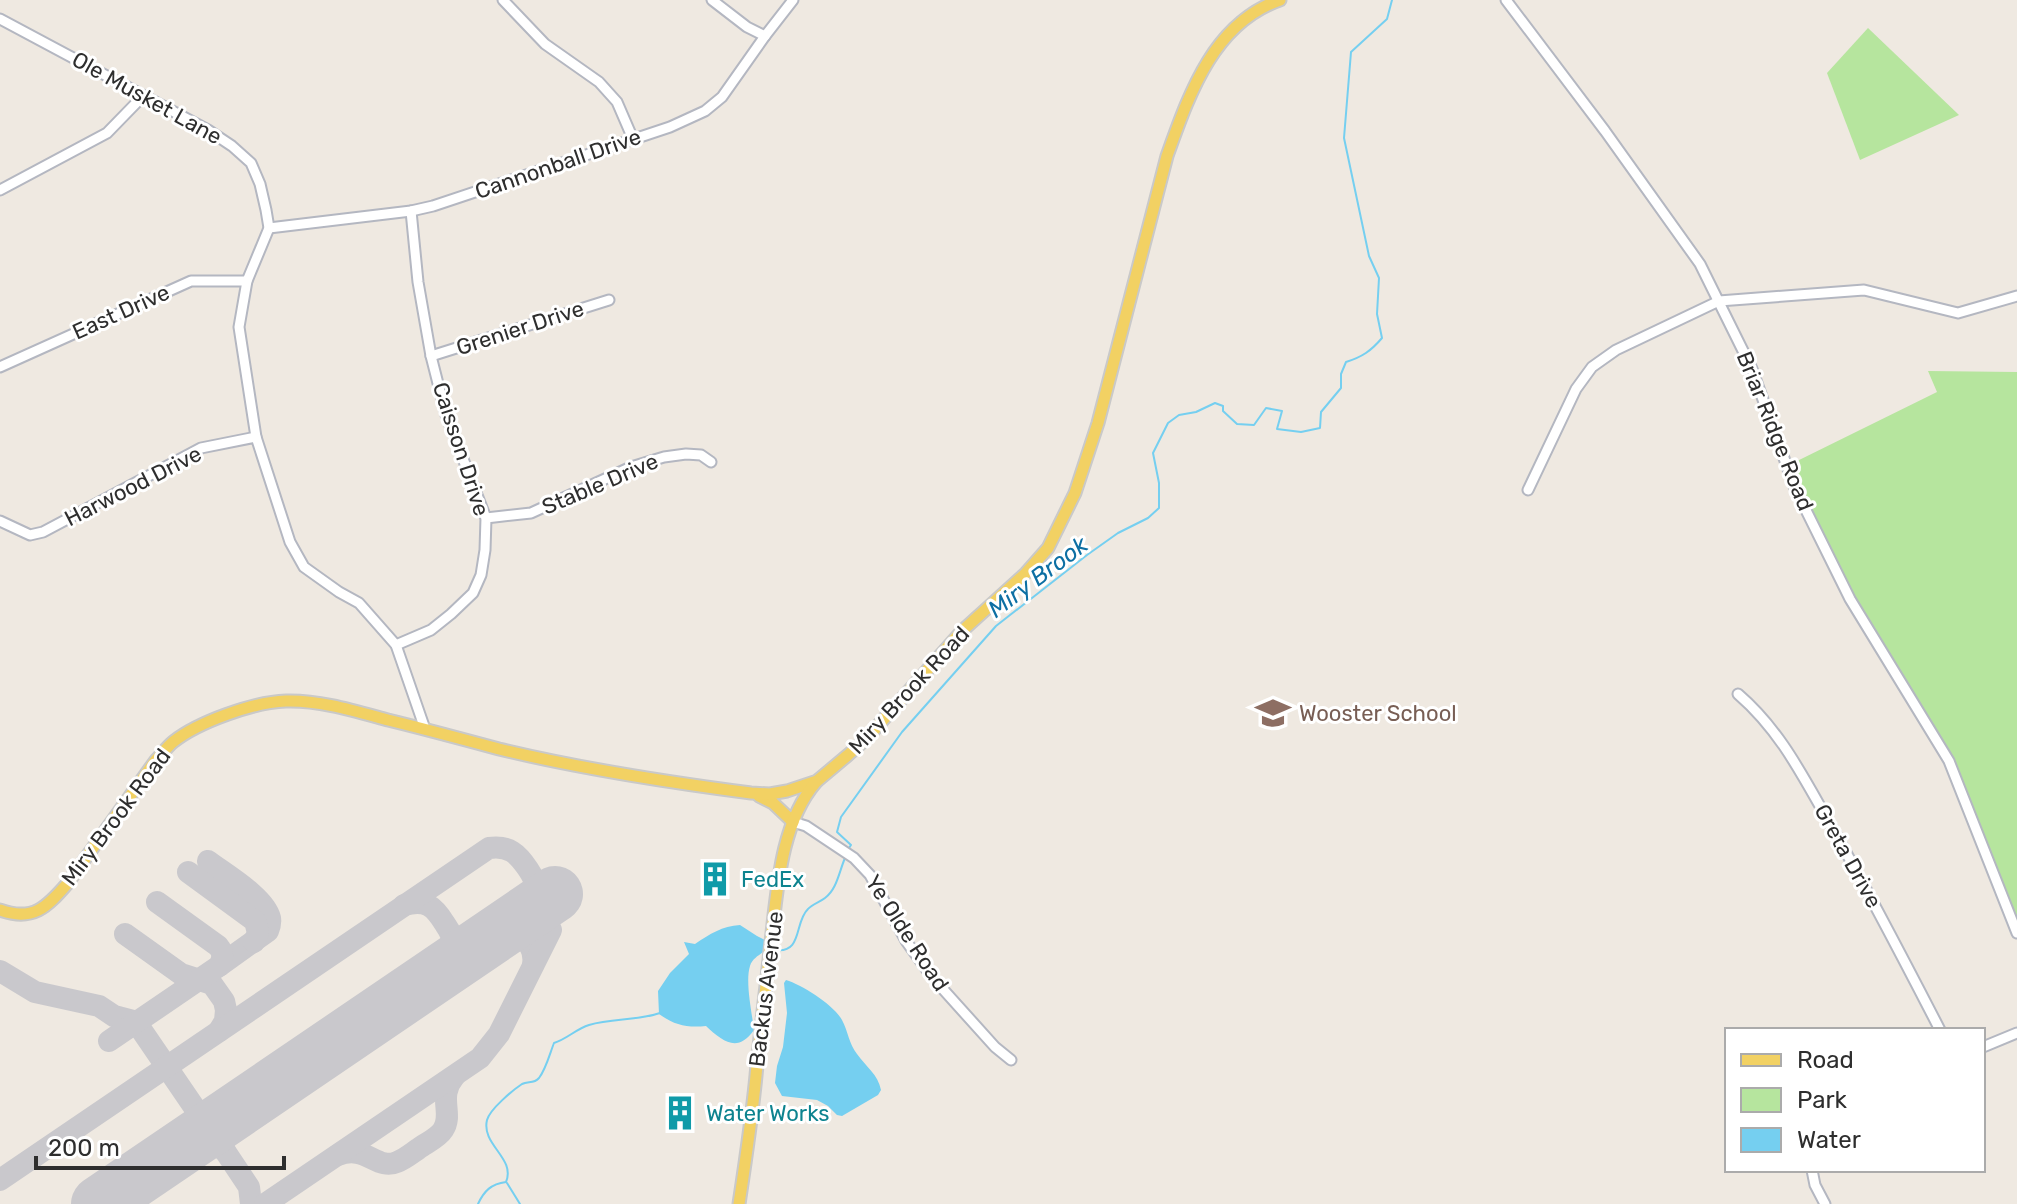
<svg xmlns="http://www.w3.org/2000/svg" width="2017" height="1204" viewBox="0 0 2017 1204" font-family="Rubik,sans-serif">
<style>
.green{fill:#b6e59e}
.water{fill:#75cff0}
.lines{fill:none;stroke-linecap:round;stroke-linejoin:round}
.stream{stroke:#75cff0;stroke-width:2}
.taxiway{stroke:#c9c8cc;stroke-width:22}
.runway{stroke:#c9c8cc;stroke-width:56}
.minor-casing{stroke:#b4b7c1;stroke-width:13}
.major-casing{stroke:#c9c9c9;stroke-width:15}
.minor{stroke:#fff;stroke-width:9}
.major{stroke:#f2d163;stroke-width:11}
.labels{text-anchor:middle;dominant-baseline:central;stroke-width:6;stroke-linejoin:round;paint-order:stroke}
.street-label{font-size:22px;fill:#2e2e2e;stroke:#fff}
.education-label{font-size:22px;fill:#785e54;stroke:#fff;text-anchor:start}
.culture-label{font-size:22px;fill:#0d838f;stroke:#fff;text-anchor:start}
.water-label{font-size:24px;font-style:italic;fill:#0d6fa3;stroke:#fff}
</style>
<rect width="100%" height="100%" fill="#efe9e1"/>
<g class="green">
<path d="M1868 28 1959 115 1860 160 1827 73Z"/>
<path d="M1928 371 2017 372V922L1954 760 1856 600 1799 486 1791 464 1937 392Z"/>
</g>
<g class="water">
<path d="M740 925 757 936 765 940 763 952C758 956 752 959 750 966 745 982 752 1013 754 1030 738 1053 723 1042 706 1026 687 1028 674 1025 659 1014L658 991 670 973 689 954 684 942 695 944C710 934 722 926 740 925Z"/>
<path d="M786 980C802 985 833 1004 842 1020 848 1031 849 1044 857 1054 866 1067 878 1074 881 1090L878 1095 842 1116 837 1115 828 1106 817 1100 782 1096 775 1083 777 1066 783 1047 787 1013 784 983Z"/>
</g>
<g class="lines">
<g class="stream">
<path d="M849 848 851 845 837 832 841 817 902 732 996 626 1087 555 1118 533 1148 518 1159 508V483L1153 453 1168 423 1179 415 1196 412 1215 403 1223 406V411L1237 424 1254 425 1266 408 1282 411 1277 429 1301 432 1320 428 1321 412 1341 388V374L1346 362C1362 357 1371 351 1382 338L1377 314 1379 278 1369 256 1344 138 1351 52 1387 19 1392 0"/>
<path d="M775 950C803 954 794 922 808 909 812 904 820 902 825 898 837 889 839 872 845 858"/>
<path d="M507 1183 520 1204"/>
<path d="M478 1204C484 1191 491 1184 506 1182 516 1158 481 1145 487 1120 490 1109 513 1090 522 1084 528 1081 534 1084 539 1078 546 1069 550 1053 554 1043 567 1039 576 1029 589 1025 612 1018 637 1021 660 1013"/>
</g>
<g class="taxiway">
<path d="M208 861C225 874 265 897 270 918 271 923 270 926 268 931L219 966"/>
<path d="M188 872 255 921 258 933 254 942"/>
<path d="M404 905C426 899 434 906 445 924 450 931 454 938 454 948 453 956 447 963 442 970"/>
<path d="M125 934 181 974 212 984 224 1001 226 1010 225 1021 219 1031"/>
<path d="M488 939C510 931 537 935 533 965"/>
<path d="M0 971 35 992 99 1006 114 1016 133 1021 138 1025 194 1107C199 1120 196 1130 190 1142H208L215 1144 225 1151 249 1187 251 1204"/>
<path d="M109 1041 219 966C223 959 224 953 218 946L157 902"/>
<path d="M225 1151C218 1136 223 1127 231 1114"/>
<path d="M338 1155C366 1144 377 1171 397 1162 405 1159 412 1153 418 1149 426 1143 438 1138 443 1130 454 1114 437 1097 454 1077"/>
<path d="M0 1180 489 848C509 845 518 854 528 869 532 875 535 880 536 887 536 897 532 905 527 912"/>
<path d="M265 1204 480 1058 499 1034 551 930"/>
</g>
<path class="runway" d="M99 1204 555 894"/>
<g class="minor-casing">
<g id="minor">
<path d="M503 0 545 44 599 82 617 102 633 139"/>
<path d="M712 0 747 27 765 36"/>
<path d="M1506 0 1605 131 1700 264 1752 369 1794 486 1850 599 1949 761 2017 933"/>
<path d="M0 19 208 130 232 146 251 163 260 184 266 210 269 228 247 281 239 327 256 437"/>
<path d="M0 190 107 133 143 96"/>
<path d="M269 228 411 211 433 206 670 127 705 111 722 97 765 36 793 0"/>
<path d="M431 356 609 300"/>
<path d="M0 367 191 281H247"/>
<path d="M1528 490 1576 389 1592 367 1616 350 1719 301 1864 290 1958 313 2017 296"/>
<path d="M486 518 531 513 631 467 664 457 686 454 701 455 711 462"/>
<path d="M0 521 30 535 43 532 201 448 256 437 290 542 304 567 339 592 359 603 396 645 425 729"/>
<path d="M396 645 431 630 451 614 473 593 481 575 485 550 486 518 446 415 431 356 418 282 411 211"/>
<path d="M1738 694C1782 732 1804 779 1833 829 1870 895 1905 962 1940 1030"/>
<path d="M793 822 806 826 854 858 870 875 906 941 932 977 995 1047 1011 1060"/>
<path d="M1983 1047 2017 1033"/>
<path d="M1812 1170 1815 1185 1825 1204"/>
</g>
</g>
<g class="major-casing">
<g id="major">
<path d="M759 796 773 803 793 822"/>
<path d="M0 910C33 922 47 907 67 884L156 760C162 754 167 747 173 742 198 722 254 702 286 701 320 700 355 711 388 720 425 729 462 739 499 749 582 769 666 782 751 793L770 794 787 791 817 781 848 755 867 738 962 631 1026 573 1048 548 1075 493 1098 423 1167 156C1189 95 1213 23 1280 0"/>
<path d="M739 1204C746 1158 753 1111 757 1065 761 1026 766 988 770 950 777 895 779 825 816 782"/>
</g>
</g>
<use href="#minor" class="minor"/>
<use href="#major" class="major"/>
</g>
<defs>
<g id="school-bare" transform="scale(2.76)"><path d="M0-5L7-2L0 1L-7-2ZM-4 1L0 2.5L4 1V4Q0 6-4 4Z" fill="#8d6e63" stroke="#fff" stroke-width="2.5" paint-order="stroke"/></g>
<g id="building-bare" transform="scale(2.76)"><path d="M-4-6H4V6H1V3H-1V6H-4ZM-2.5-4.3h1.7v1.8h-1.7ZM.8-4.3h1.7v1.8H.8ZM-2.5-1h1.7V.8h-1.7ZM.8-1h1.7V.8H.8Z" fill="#0f9aa8" stroke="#fff" stroke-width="2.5" paint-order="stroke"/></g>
</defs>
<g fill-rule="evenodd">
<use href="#school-bare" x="1273" y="713"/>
<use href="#building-bare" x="715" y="879"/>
<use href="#building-bare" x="680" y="1113"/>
</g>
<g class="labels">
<g class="street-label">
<text transform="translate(147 98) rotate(29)">Ole Musket Lane</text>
<text transform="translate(558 164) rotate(-19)">Cannonball Drive</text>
<text transform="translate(121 312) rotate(-24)">East Drive</text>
<text transform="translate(520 328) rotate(-18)">Grenier Drive</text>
<text transform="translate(1775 431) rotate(68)">Briar Ridge Road</text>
<text transform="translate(461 449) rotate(72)">Caisson Drive</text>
<text transform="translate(600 484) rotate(-23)">Stable Drive</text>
<text transform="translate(133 486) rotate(-27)">Harwood Drive</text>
<text transform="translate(909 690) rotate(-47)">Miry Brook Road</text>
<text transform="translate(116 817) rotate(-53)">Miry Brook Road</text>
<text transform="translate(1848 856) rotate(61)">Greta Drive</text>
<text transform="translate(907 933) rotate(57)">Ye Olde Road</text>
<text transform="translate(766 989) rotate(-83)">Backus Avenue</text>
</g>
<g class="education-label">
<text x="1299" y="713">Wooster School</text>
</g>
<g class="culture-label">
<text x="741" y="879">FedEx</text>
<text x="706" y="1113">Water Works</text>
</g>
<g class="water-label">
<text transform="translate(1038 577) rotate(-37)">Miry Brook</text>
</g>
</g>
<rect x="1725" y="1028" width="260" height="144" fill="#ffffff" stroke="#ababab" stroke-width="2"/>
<rect x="1741" y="1054" width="40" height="12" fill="#f2d163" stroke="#ababab" stroke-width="2"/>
<text x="1797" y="1068" font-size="24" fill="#2e2e2e">Road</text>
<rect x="1741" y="1088" width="40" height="24" fill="#b6e59e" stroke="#ababab" stroke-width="2"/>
<text x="1797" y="1108" font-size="24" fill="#2e2e2e">Park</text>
<rect x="1741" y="1128" width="40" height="24" fill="#75cff0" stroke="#ababab" stroke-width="2"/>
<text x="1797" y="1148" font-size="24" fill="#2e2e2e">Water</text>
<path d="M36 1156v12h248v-12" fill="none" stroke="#2e2e2e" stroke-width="4"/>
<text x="48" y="1156" font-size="24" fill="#2e2e2e" stroke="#ffffff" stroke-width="6" paint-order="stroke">200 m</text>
</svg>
